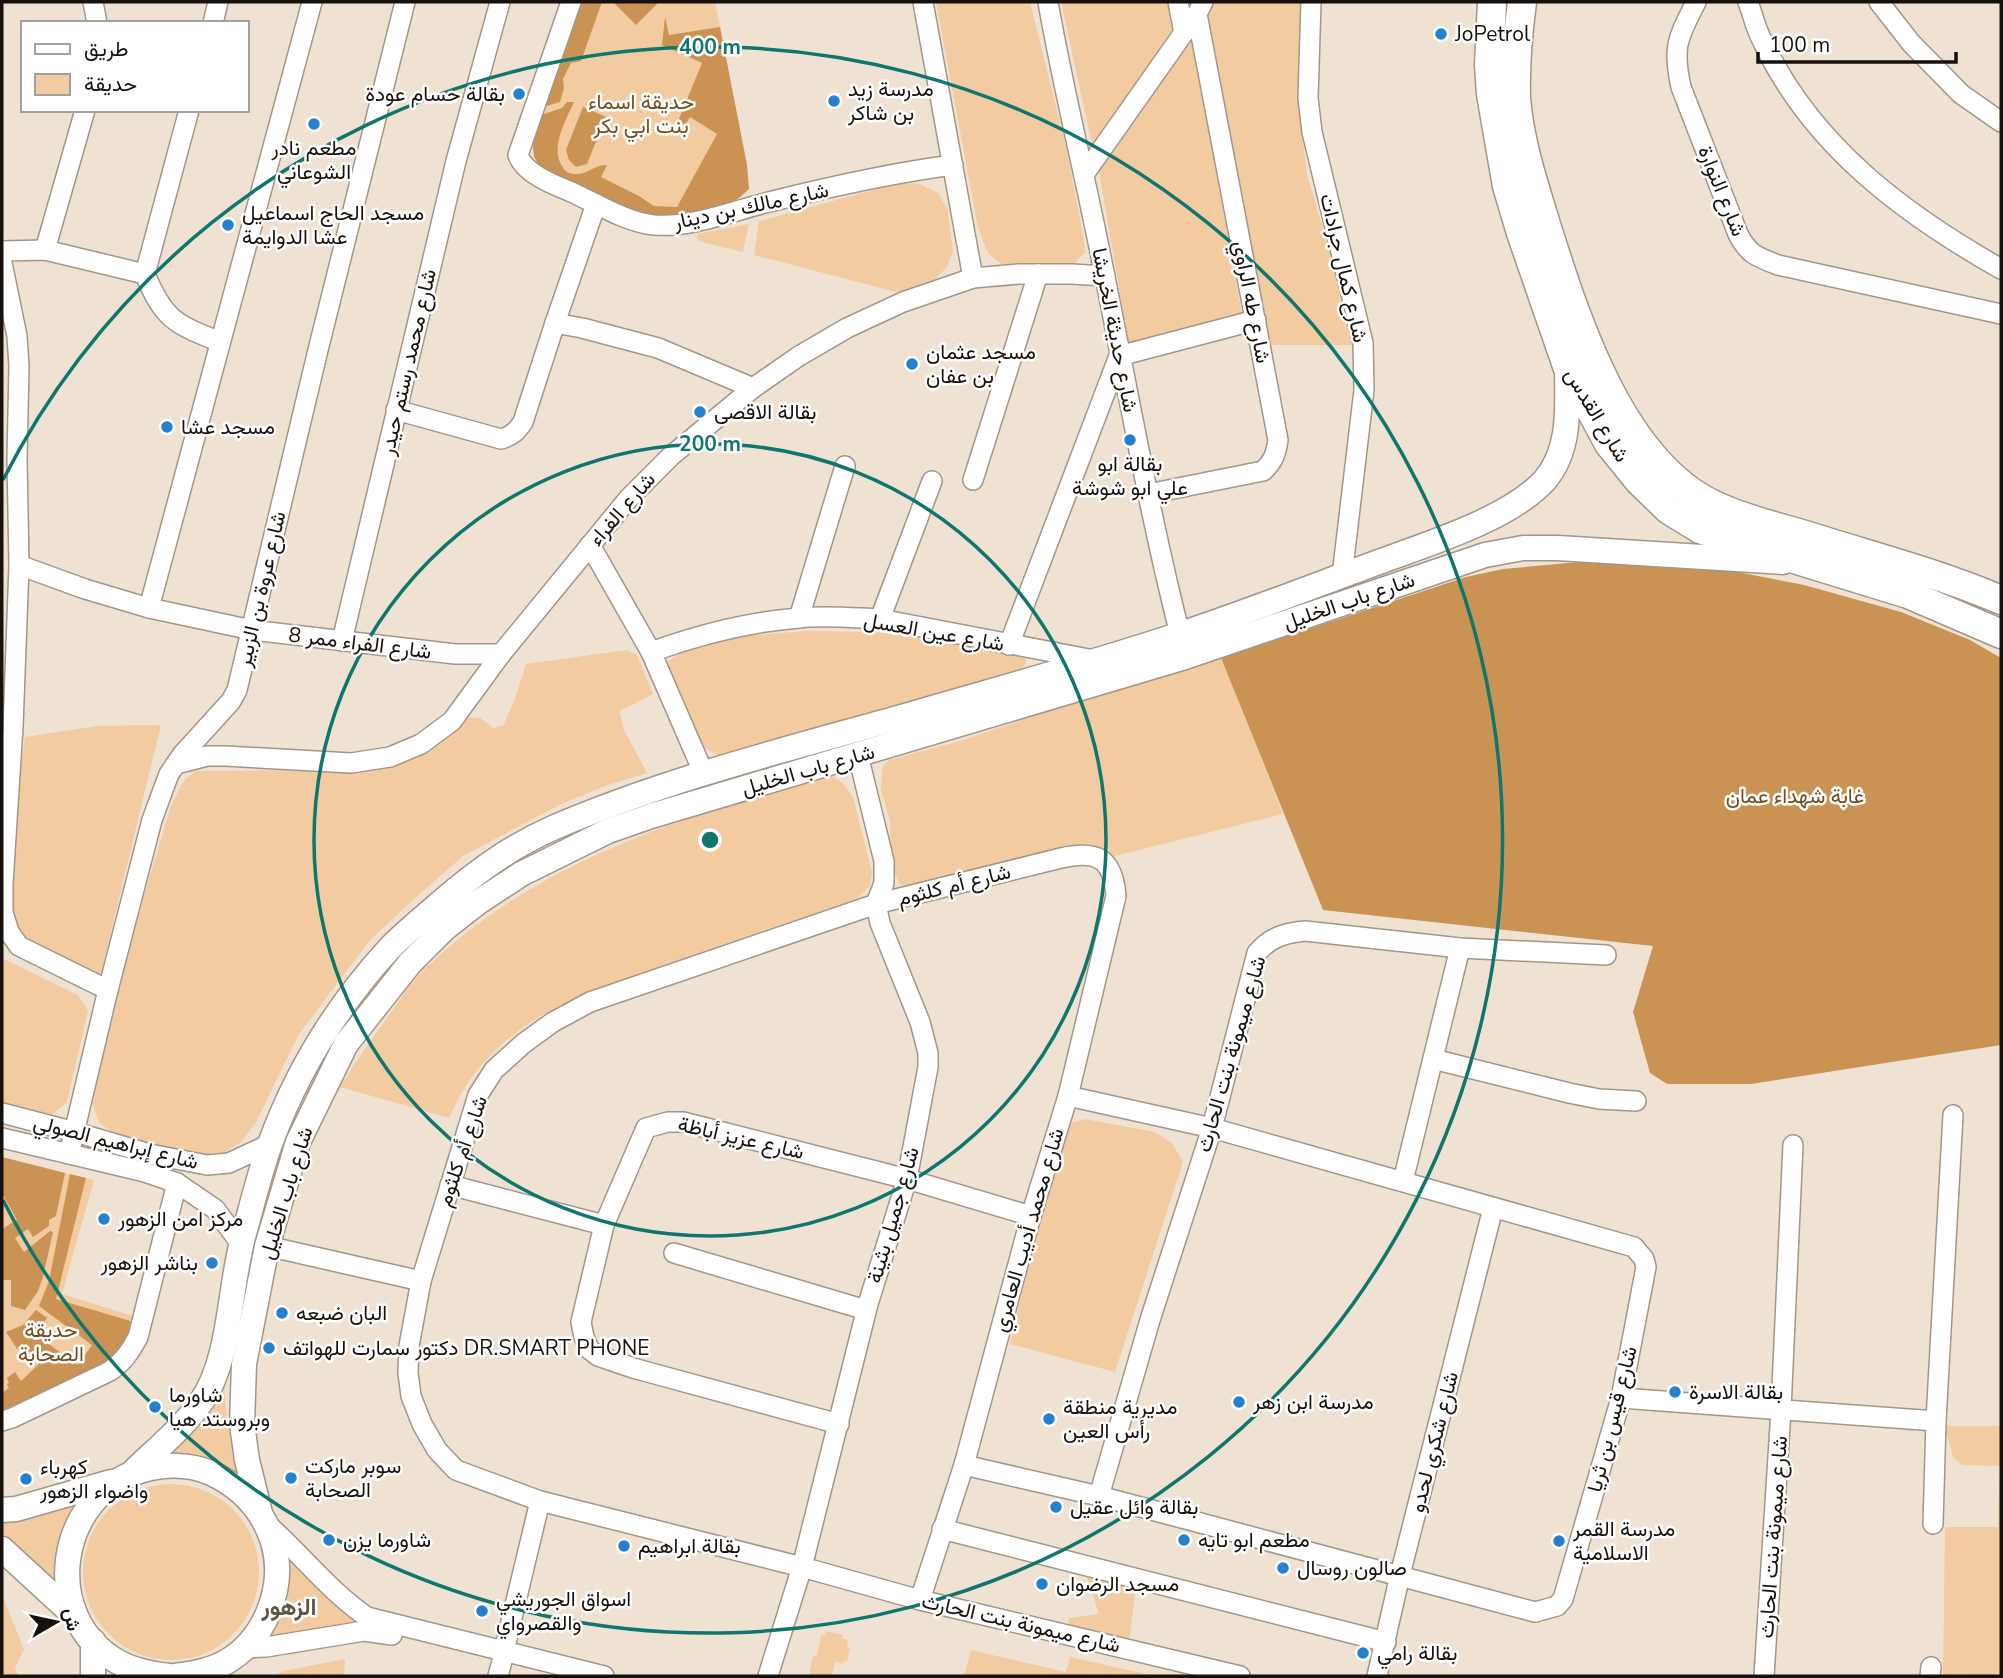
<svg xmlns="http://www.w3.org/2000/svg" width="2003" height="1678" viewBox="0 0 2003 1678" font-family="'Nunito Sans',Vazirmatn,sans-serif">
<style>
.green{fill:#f3cba0}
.forest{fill:#cb9353}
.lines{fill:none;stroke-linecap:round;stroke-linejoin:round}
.minor-casing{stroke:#a39688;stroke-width:22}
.major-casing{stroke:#a39688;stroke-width:27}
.highway-casing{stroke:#a39688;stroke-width:31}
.minor{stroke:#fff;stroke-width:19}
.major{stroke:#fff;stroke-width:24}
.highway{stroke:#fff;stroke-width:28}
.ring{fill:none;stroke:#0f766e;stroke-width:3.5}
.poi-dot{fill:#2581ce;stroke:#fff;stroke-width:2.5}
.labels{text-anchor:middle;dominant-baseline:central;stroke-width:5;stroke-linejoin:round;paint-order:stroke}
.poi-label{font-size:21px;fill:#16110c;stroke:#fff;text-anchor:start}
.park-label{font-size:21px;fill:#724c1c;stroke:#fff}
.street-label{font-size:21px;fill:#16110c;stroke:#fff}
.neighbourhood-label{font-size:23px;font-weight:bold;fill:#605447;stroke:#fff}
.centre{fill:#0f766e;stroke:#fff;stroke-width:3.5}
.ring-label{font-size:21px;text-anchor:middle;font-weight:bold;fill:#0f766e;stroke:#fff;stroke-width:5;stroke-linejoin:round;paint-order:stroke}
</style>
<rect width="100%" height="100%" fill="#f0e2d3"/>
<g class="green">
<path d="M581 2H715L747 165 749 189 739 198 653 219 534 157 541 115Z"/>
<path d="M936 2H1030L1067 151 1084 240 1085 252 1074 264 1005 267 988 253 978 228Z"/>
<path d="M1061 2H1173L1177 27 1096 147 1091 140Z"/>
<path d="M1205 2H1301L1300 118 1307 174 1357 345H1260L1200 8Z"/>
<path d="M1192 38 1242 315 1130 351 1099 171Z"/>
<path d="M902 182 920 184 938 193 948 210 953 253 947 267 929 285 896 292 754 255 759 221Z"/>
<path d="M749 224 743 252 698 241 697 234Z"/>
<path d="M804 631 876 632 1025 648 1026 663 1018 672 724 758 690 741 665 663 689 648 742 636Z"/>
<path d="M627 650 637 655 653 694 620 711 623 728 647 773 608 785 559 805 463 856 413 900 370 940 299 1034 255 1124 240 1143 216 1157 176 1152 116 1136 99 1122 90 1098 117 986 171 806 183 782 195 771 339 770 400 762 442 741 466 718H480L493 728 503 726 514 701 526 664Z"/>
<path d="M1221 658 1283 814 1103 859 945 887 900 885 891 866 890 821 881 790 882 767 889 760 960 741 1049 711Z"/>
<path d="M161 725 100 977 41 949 15 930 9 907 10 846 25 737 97 726Z"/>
<path d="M831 775 843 783 853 797 872 872 870 886 856 899 600 987C545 1010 502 1034 467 1084 460 1094 455 1107 449 1118L340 1087C357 1060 375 1034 394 1008 401 998 408 987 416 978 528 863 681 817 831 775Z"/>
<path d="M2 958 78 995 88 1011 67 1102 53 1114 37 1116 2 1107Z"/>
<path d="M1085 1119 1155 1132 1172 1143 1183 1162 1115 1372 1010 1344 1046 1190 1064 1133 1072 1123Z"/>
<path d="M2 1157 94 1180 62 1294 143 1319 113 1374 2 1414Z"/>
<path d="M225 1373C222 1411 233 1448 244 1484L153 1459Z"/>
<path d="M1945 1426H2001V1676H1943L1945 1527H1998L2000 1466 1962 1465 1953 1457Z"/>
<circle cx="171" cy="1572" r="88"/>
<path d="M85 1496 63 1597 2 1544V1518Z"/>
<path d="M293 1557 360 1623 264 1639 284 1596Z"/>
<path d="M1086 1575 1136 1588 1129 1641 1068 1624 1069 1618 1099 1614Z"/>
<path d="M2 1595 24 1649 15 1668 19 1676H2Z"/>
<path d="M826 1631 843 1635 842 1639 848 1640 847 1647 850 1648 847 1662 844 1661 843 1664 835 1662 832 1676H809L813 1655 817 1656 821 1635H825Z"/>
<path d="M971 1650 1066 1672 1070 1657 1155 1676H964Z"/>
<path d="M345 1659 344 1676H273L284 1671Z"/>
</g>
<g class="forest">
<path d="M581 2H602L581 61 571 63 563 79 564 88 560 102 543 107Z"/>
<path d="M613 2H659L636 25Z"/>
<path d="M665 17 669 35 720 27 747 165 749 189 739 198 728 205 676 218 653 219 614 206 542 170 534 157 532 140 541 115 562 108 567 102H574C566 120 550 147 562 166 565 172 569 174 575 174 587 175 595 164 607 165L601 177 639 196 654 206 677 207 717 134 690 117 685 125 678 121 702 63 662 45Z"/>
<path d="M583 107 606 117 587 164 576 167 569 160 566 150Z"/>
<path d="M1590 561 1732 571 1804 585 1901 612 1970 640 2001 658V1045L1751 1084H1667L1650 1073 1633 1012 1653 946 1323 910 1221 658 1466 577 1503 569Z"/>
<path d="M2 1157 65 1173 56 1216 49 1220V1226L33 1237 28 1229 15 1238 24 1252 50 1231 53 1232 43 1277 38 1291 25 1310 11 1306V1280H2V1229L17 1220 2 1193Z"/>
<path d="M70 1174 86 1178 56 1299 134 1322 116 1358 95 1373 2 1410V1393L9 1388 7 1385 9 1383 7 1378 15 1372 21 1381 39 1364 32 1353 18 1350 6 1332 23 1325 36 1310 47 1318 36 1335 78 1365 92 1345 39 1306 49 1281Z"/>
</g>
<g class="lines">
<g class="minor-casing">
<g id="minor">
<path d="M93 2 97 23"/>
<path d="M571 2 518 155C524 173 552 184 569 191 594 202 627 223 654 225 692 228 732 211 769 202 829 187 891 173 953 165"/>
<path d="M923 2 973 278"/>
<path d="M1048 2C1063 89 1085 175 1102 262 1128 390 1150 519 1183 646"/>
<path d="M1178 2 1184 33"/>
<path d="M1311 2 1308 98 1312 132 1363 343 1364 390 1342 576"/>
<path d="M1696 2C1678 38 1672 46 1681 87L1738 234C1748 254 1757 257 1778 265L2001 314"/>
<path d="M1748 2C1753 15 1756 30 1763 42 1812 146 1904 214 2001 269"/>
<path d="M1879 2 1911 43 1961 94 2001 122"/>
<path d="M213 23 218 2"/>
<path d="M1085 173 1197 14 1203 2"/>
<path d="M45 250 85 110"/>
<path d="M2 251 45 250 145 274C164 320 175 324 220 342"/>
<path d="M2 263 17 336 19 366 17 459 19 565 13 727 3 883V912L9 932 19 946 108 990"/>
<path d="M145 274 189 110"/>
<path d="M555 323 596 204"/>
<path d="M396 410 501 439C512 436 517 431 523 422L555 323 582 328 658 348 753 388"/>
<path d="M973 480 1038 274"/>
<path d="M1148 494 1263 471C1273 462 1276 454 1278 440L1197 14"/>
<path d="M590 545 651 652 704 774"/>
<path d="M19 565 85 589 149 608 252 630 455 654H501"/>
<path d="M149 608 312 2"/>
<path d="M799 618 845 466"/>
<path d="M880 619 932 481"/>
<path d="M342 641 456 161 500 2"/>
<path d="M1009 645 1119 356 1256 320"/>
<path d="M651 652C698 635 748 622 799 618 825 615 854 618 880 619L1094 660"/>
<path d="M176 764 207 756H225L351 763 390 757 421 744 452 721 501 654 629 498 671 456 753 388 799 356 847 328 903 302 973 278 1019 274H1072L1105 276"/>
<path d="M1433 1059 1569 1093 1599 1099 1636 1101"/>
<path d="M2 1113 75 1132 150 1154 207 1165 229 1163 270 1144"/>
<path d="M2 1138 145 1172 177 1183 215 1209 241 1244"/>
<path d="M69 1154 108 990 152 820 163 790 169 774 182 755 231 701 237 690 318 350 405 2"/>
<path d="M1403 1181 1460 948"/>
<path d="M450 1185 604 1225"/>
<path d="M267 1246 421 1281"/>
<path d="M674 1253 866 1310"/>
<path d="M1621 1398 1936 1421"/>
<path d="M2 1421 12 1418 110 1371C123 1362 130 1352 138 1337L177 1183"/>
<path d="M839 1424 633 1368 598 1356 589 1349 584 1337 581 1322 604 1225 646 1128 668 1122H683L907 1179 1031 1216"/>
<path d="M964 1465 1099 1496 1535 1612 1557 1606 1563 1599 1621 1398 1646 1267 1644 1259 1634 1247 1212 1128 1068 1096"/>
<path d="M1099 1496 1150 1320 1212 1128 1257 953C1270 937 1285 933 1305 931L1460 948 1606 955"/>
<path d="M1933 1524 1936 1421 1953 1115"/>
<path d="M268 1525C302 1555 329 1591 367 1617L604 1676"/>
<path d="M942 1529 1386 1642"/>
<path d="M920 1600 964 1465 1031 1216 1068 1096 1116 896C1113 858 1097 850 1061 858L876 904 590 1002 553 1022 524 1043 494 1070 478 1095 421 1281 409 1346 408 1373 411 1396 422 1424 437 1450 456 1470 540 1501 802 1567 920 1600 1240 1676"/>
<path d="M244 1648 266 1647 364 1631 392 1635"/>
<path d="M504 1651 540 1501"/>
<path d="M498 1676 502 1661"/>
<path d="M768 1676 802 1567 868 1304 907 1179 928 1067V1053L920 1022 880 923 876 904 884 883V861L858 755"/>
<path d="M1377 1676 1400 1575 1493 1208"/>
<path d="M1764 1676 1781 1410 1793 1145"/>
<path d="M1930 1676 1931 1667"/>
</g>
</g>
<g class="major-casing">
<g id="major">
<path d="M132 1473C155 1450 182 1429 201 1402 232 1358 229 1282 245 1230 253 1201 260 1172 270 1144 296 1073 337 1006 388 950 401 936 417 923 432 910 471 876 507 848 555 827 667 779 788 749 905 716 997 689 1091 664 1181 634 1244 613 1306 589 1368 566 1420 546 1508 521 1545 480 1572 448 1567 405 1567 366"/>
<path d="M2 1510 16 1509 111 1482"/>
<path d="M260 1513 247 1460 242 1424 244 1364 267 1246 298 1142 346 1044 410 963 445 928 477 903 521 874 608 831 651 816 1185 657 1485 555 1523 548H1558L1783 562"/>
<path d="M2 1549 76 1617"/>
<path d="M93 1641V1676"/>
<path d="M169 1676C151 1674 134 1671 118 1662 38 1617 57 1494 143 1470 165 1464 190 1464 211 1473 241 1487 263 1510 273 1542 286 1586 266 1639 226 1662 210 1671 193 1674 175 1676"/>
</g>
</g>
<g class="highway-casing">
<g id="highway">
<path d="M1492 2 1489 65 1491 94 1507 186 1521 233 1567 366 1609 444 1639 481 1669 510 1700 529 1732 540 1908 594 2001 634"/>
<path d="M1522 2C1518 33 1515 65 1516 97 1519 142 1535 188 1548 231 1577 322 1621 461 1714 505 1743 519 1775 526 1805 535 1871 556 1938 573 2001 600"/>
</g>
</g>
<use href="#minor" class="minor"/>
<use href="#major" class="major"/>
<use href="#highway" class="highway"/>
</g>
<g class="ring">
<circle cx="710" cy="840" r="396"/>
<path d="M3 480A793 793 0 1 1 3 1200"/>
</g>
<g class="poi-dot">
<circle cx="1441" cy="34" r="7"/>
<circle cx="519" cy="94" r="7"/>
<circle cx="834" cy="101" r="7"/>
<circle cx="314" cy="124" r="7"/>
<circle cx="228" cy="225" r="7"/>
<circle cx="912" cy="364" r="7"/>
<circle cx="700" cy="412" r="7"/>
<circle cx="167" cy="427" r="7"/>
<circle cx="1130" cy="440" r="7"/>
<circle cx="104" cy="1219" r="7"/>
<circle cx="212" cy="1263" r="7"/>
<circle cx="282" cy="1313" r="7"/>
<circle cx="269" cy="1348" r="7"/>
<circle cx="1675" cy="1392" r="7"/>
<circle cx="1239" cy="1402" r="7"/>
<circle cx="155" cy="1407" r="7"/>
<circle cx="1049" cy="1419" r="7"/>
<circle cx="291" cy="1478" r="7"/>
<circle cx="26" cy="1479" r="7"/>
<circle cx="1056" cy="1507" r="7"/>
<circle cx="329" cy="1540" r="7"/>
<circle cx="1184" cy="1540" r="7"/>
<circle cx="1559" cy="1541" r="7"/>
<circle cx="624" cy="1546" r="7"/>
<circle cx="1283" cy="1568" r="7"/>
<circle cx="1042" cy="1584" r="7"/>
<circle cx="482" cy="1611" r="7"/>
<circle cx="1363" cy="1653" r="7"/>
</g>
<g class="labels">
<g class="poi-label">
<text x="1455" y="34">JoPetrol</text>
<text x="848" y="89">مدرسة زيد<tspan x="848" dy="24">بن شاكر</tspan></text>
<text x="505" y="94" text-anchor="end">بقالة حسام عودة</text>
<text x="314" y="148" text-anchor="middle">مطعم نادر<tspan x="314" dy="24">الشوعاني</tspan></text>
<text x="242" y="213">مسجد الحاج اسماعيل<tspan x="242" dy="24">عشا الدوايمة</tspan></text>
<text x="926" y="352">مسجد عثمان<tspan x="926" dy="24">بن عفان</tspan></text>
<text x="714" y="412">بقالة الاقصى</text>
<text x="181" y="427">مسجد عشا</text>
<text x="1130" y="464" text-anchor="middle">بقالة ابو<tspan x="1130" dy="24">علي ابو شوشة</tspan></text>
<text x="118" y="1219">مركز امن الزهور</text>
<text x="198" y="1263" text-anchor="end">بناشر الزهور</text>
<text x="296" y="1313">البان ضبعه</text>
<text x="283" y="1348">دكتور سمارت للهواتف DR.SMART PHONE</text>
<text x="1689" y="1392">بقالة الاسرة</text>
<text x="169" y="1395">شاورما<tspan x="169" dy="24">وبروستد هيا</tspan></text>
<text x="1253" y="1402">مدرسة ابن زهر</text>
<text x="1063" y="1407">مديرية منطقة<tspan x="1063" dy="24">رأس العين</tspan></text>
<text x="305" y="1466">سوبر ماركت<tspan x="305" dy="24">الصحابة</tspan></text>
<text x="40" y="1467">كهرباء<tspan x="40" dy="24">واضواء الزهور</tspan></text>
<text x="1070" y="1507">بقالة وائل عقيل</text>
<text x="1573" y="1529">مدرسة القمر<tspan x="1573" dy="24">الاسلامية</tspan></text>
<text x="343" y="1540">شاورما يزن</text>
<text x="1198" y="1540">مطعم ابو تايه</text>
<text x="638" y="1546">بقالة ابراهيم</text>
<text x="1297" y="1568">صالون روسال</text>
<text x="1056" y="1584">مسجد الرضوان</text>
<text x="496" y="1599">اسواق الجوريشي<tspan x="496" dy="24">والقصرواي</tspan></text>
<text x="1377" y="1653">بقالة رامي</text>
</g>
<g class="park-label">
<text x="641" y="102">حديقة اسماء<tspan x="641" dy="24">بنت ابي بكر</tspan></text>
<text x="1795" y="796">غابة شهداء عمان</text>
<text x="51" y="1330">حديقة<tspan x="51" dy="24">الصحابة</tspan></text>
</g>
<g class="street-label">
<text transform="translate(1722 191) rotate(68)">شارع النوارة</text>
<text transform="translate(751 206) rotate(-12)">شارع مالك بن دينار</text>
<text transform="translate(1344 268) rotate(77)">شارع كمال جرادات</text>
<text transform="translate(1252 302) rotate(79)">شارع طه الراوي</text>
<text transform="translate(1115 330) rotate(79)">شارع حديثة الخريشا</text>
<text transform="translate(408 362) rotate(-77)">شارع محمد رستم حيدر</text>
<text transform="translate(1597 415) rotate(59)">شارع القدس</text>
<text transform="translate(622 509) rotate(-49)">شارع الفراء</text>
<text transform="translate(261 589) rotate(-77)">شارع عروة بن الزبير</text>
<text transform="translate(1349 601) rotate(-19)">شارع باب الخليل</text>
<text transform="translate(934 632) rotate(10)">شارع عين العسل</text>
<text transform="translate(360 643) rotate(7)">شارع الفراء ممر 8</text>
<text transform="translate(808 770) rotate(-16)">شارع باب الخليل</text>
<text transform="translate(954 885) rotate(-14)">شارع أم كلثوم</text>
<text transform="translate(1231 1054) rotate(-74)">شارع ميمونة بنت الحارث</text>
<text transform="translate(741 1138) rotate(13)">شارع عزيز أباظة</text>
<text transform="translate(116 1142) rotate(14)">شارع إبراهيم الصولي</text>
<text transform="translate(462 1151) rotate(-71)">شارع أم كلثوم</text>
<text transform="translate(286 1193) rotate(-73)">شارع باب الخليل</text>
<text transform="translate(893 1215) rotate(-74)">شارع جميل بثينة</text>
<text transform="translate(1028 1230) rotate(-74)">شارع محمد أديب العامري</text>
<text transform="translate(1612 1419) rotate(-76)">شارع قيس بن ثريا</text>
<text transform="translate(1434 1442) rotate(-76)">شارع شكري لحدو</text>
<text transform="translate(1773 1537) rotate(-86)">شارع ميمونة بنت الحارث</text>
<text transform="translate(1021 1623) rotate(13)">شارع ميمونة بنت الحارث</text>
</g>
<g class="neighbourhood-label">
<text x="289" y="1607">الزهور</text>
</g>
</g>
<circle cx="710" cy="840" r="10" class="centre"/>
<g class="ring-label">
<text x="710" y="54">400 m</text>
<text x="710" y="451">200 m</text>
</g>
<rect width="2003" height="1678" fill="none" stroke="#16110c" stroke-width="7"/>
<rect x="21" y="21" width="228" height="91" fill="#ffffff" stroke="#a2a09e" stroke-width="2"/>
<rect x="35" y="44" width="35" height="10" fill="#ffffff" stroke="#a2a09e" stroke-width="2"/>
<text x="84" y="56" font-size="21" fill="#16110c">طريق</text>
<rect x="35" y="74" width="35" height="21" fill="#f3cba0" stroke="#a2a09e" stroke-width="2"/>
<text x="84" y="91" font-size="21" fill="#16110c">حديقة</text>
<g transform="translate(56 1622) rotate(81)" stroke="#ffffff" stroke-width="5" paint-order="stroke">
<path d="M0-5L12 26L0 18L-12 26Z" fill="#16110c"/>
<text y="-10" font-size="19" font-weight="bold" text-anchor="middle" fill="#16110c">ش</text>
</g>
<path d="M1758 52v10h198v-10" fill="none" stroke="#16110c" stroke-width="3.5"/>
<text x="1769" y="52" font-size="21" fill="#16110c" stroke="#ffffff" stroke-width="5" paint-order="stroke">100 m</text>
</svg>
